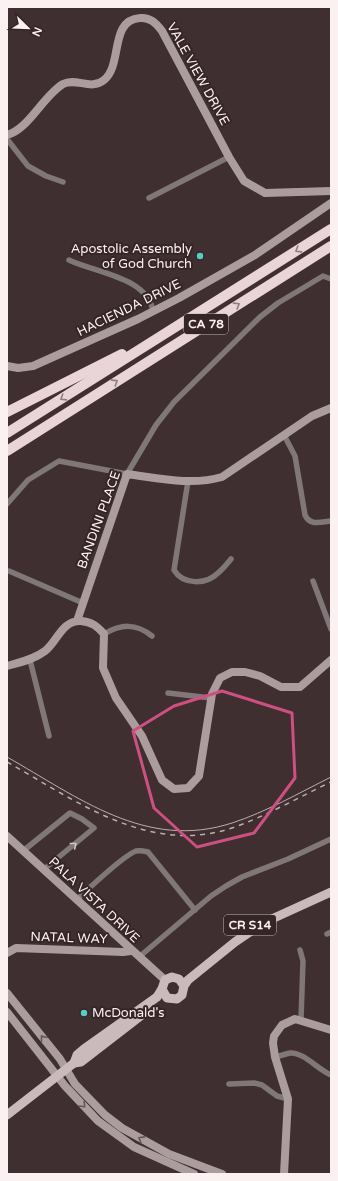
<svg xmlns="http://www.w3.org/2000/svg" width="338" height="1181" viewBox="0 0 338 1181" font-family="'Varela Round',sans-serif">
<style>
.lines{fill:none;stroke-linecap:round;stroke-linejoin:round}
.street{stroke:#807778;stroke-width:5.5}
.secondary{stroke:#ab9d9e;stroke-width:8}
.primary{stroke:#cbbabc;stroke-width:9}
.highway{stroke:#e9d4d7;stroke-width:10}
.tram{stroke:#bbaeaf;stroke-width:1}
.rail{stroke:#bbaeaf;stroke-width:1.5;stroke-dasharray:5 5;stroke-linecap:butt}
.oneway{stroke:#8f7c7f}
.oneway2{stroke:#d1c6c7}
.oneway3{stroke:#645557}
.marked{fill:none;stroke:#d04e81;stroke-width:3;stroke-linejoin:round}
.poi-dot{fill:#55cec5;stroke:#352527;stroke-width:1.5}
.labels{text-anchor:middle;dominant-baseline:central;stroke-width:4;stroke-linejoin:round;paint-order:stroke}
.shield{fill:#352527;stroke:#c0b4b5;stroke-width:1}
.shield-label{font-size:12px;font-weight:bold;fill:#fcf1f2}
.street-label{font-size:13px;fill:#fcf1f2;stroke:#352527}
.poi-label{font-size:13px;fill:#fcf1f2;stroke:#352527;text-anchor:end}
</style>
<rect width="100%" height="100%" fill="#3f2f31"/>
<g class="lines">
<g class="street">
<path d="M7 139 28 166 46 176 63 182"/>
<path d="M149 198 229 157"/>
<path d="M69 260C96 273 147 277 153 311"/>
<path d="M284 435 295 456 305 515C310 526 320 522 331 521"/>
<path d="M188 481 174 570C183 585 206 585 218 573 223 569 227 564 231 559"/>
<path d="M7 504 28 480 59 461 127 474 156 425 174 402 260 317 278 303 323 276 331 279"/>
<path d="M9 571 83 603"/>
<path d="M313 581 331 629"/>
<path d="M104 634C121 624 136 623 152 636"/>
<path d="M30 660 49 736"/>
<path d="M168 693 211 698"/>
<path d="M23 851 70 813 82 819 94 828 43 870"/>
<path d="M76 900C89 889 122 856 136 851 141 850 144 851 148 852L195 910"/>
<path d="M327 934 331 932"/>
<path d="M300 950 303 961 301 1020"/>
<path d="M139 957 211 896 226 886 242 877 288 859 331 839"/>
<path d="M275 1057C280 1056 285 1054 290 1053 304 1052 318 1070 331 1075"/>
<path d="M229 1084 254 1083 262 1085 277 1096 288 1099"/>
</g>
<g class="secondary">
<path d="M7 135C29 129 43 96 63 84 76 77 91 91 104 80 123 65 109 20 140 18 150 17 156 23 162 31L229 157 244 181 265 193 331 191"/>
<path d="M7 366 18 368 33 366 138 319 179 298 255 255 331 203"/>
<path d="M77 621 127 474C158 478 191 486 222 477L312 416 331 408"/>
<path d="M7 666C20 662 33 660 45 651 57 642 62 620 81 621 92 622 97 626 104 634L103 668 116 698 142 736 162 780 174 789 188 788 199 776 212 694 220 678 232 672H245L260 676 281 687H300L331 660"/>
<path d="M7 836 165 980"/>
<path d="M7 953 16 948 123 952 131 951"/>
<path d="M7 993 60 1059 75 1084 105 1115 122 1128 169 1154 222 1174"/>
<path d="M7 1012 65 1086 98 1121 134 1147 194 1174"/>
<path d="M284 1174 288 1099 275 1057 273 1043 274 1036 282 1025 295 1019 331 1030"/>
</g>
<g class="primary">
<path d="M184 986 179 979 172 977 165 980 162 989 167 998 177 999 182 995 184 986 188 980 235 942 263 923 331 892"/>
<path d="M74 1063 81 1062 147 1011"/>
<path d="M7 1115 74 1063 77 1055 84 1049 157 997 162 989"/>
</g>
<g class="highway">
<path d="M7 412 122 354"/>
<path d="M7 433 331 229"/>
<path d="M7 451 331 246"/>
</g>
<path class="tram" d="M7 757C78 797 146 851 232 823 266 812 299 793 331 777"/>
<path class="rail" d="M7 762C77 801 150 857 235 827 268 815 299 797 331 782"/>
</g>
<defs><path id="oneway-chevron" d="M-2-3.5L2.5 0L-2 3.5" fill="none" stroke-width="1.6" stroke-linecap="round" stroke-linejoin="round"/></defs>
<g class="oneway">
<use href="#oneway-chevron" transform="translate(298 250) rotate(148)"/>
<use href="#oneway-chevron" transform="translate(237 305) rotate(-32)"/>
<use href="#oneway-chevron" transform="translate(115 382) rotate(-33)"/>
<use href="#oneway-chevron" transform="translate(63 398) rotate(148)"/>
</g>
<use class="oneway2" href="#oneway-chevron" transform="translate(74 845) rotate(-39)"/>
<g class="oneway3">
<use href="#oneway-chevron" transform="translate(43 1038) rotate(-128)"/>
<use href="#oneway-chevron" transform="translate(83 1105) rotate(47)"/>
<use href="#oneway-chevron" transform="translate(141 1139) rotate(-151)"/>
</g>
<path class="marked" d="M222 691 292 713 295 778 254 833 197 847 154 808 133 731 174 706Z"/>
<g class="poi-dot">
<circle cx="200" cy="256" r="4"/>
<circle cx="84" cy="1013" r="4"/>
</g>
<g class="labels">
<g class="shield">
<rect x="184" y="314" width="44" height="20" rx="3"/>
<rect x="224" y="915" width="52" height="20" rx="3"/>
</g>
<g class="shield-label">
<text x="206" y="324">CA 78</text>
<text x="250" y="925">CR S14</text>
</g>
<g class="street-label">
<text transform="translate(198 74) rotate(61)">VALE VIEW DRIVE</text>
<text transform="translate(129 308) rotate(-26)">HACIENDA DRIVE</text>
<text transform="translate(99 520) rotate(-70)">BANDINI PLACE</text>
<text transform="translate(94 900) rotate(43)">PALA VISTA DRIVE</text>
<text transform="translate(69 938) rotate(2)">NATAL WAY</text>
</g>
<g class="poi-label">
<text x="192" y="249">Apostolic Assembly<tspan x="192" dy="15">of God Church</tspan></text>
<text x="92" y="1013" text-anchor="start">McDonald's</text>
</g>
</g>
<rect width="338" height="1181" fill="none" stroke="#fcf1f2" stroke-width="16"/>
<g transform="translate(28 28) rotate(113)" stroke="#352527" stroke-width="3" paint-order="stroke">
<path d="M0-3L7 15L0 10L-7 15Z" fill="#fcf1f2"/>
<text y="-6" font-size="11" font-weight="bold" text-anchor="middle" fill="#fcf1f2">N</text>
</g>
</svg>
